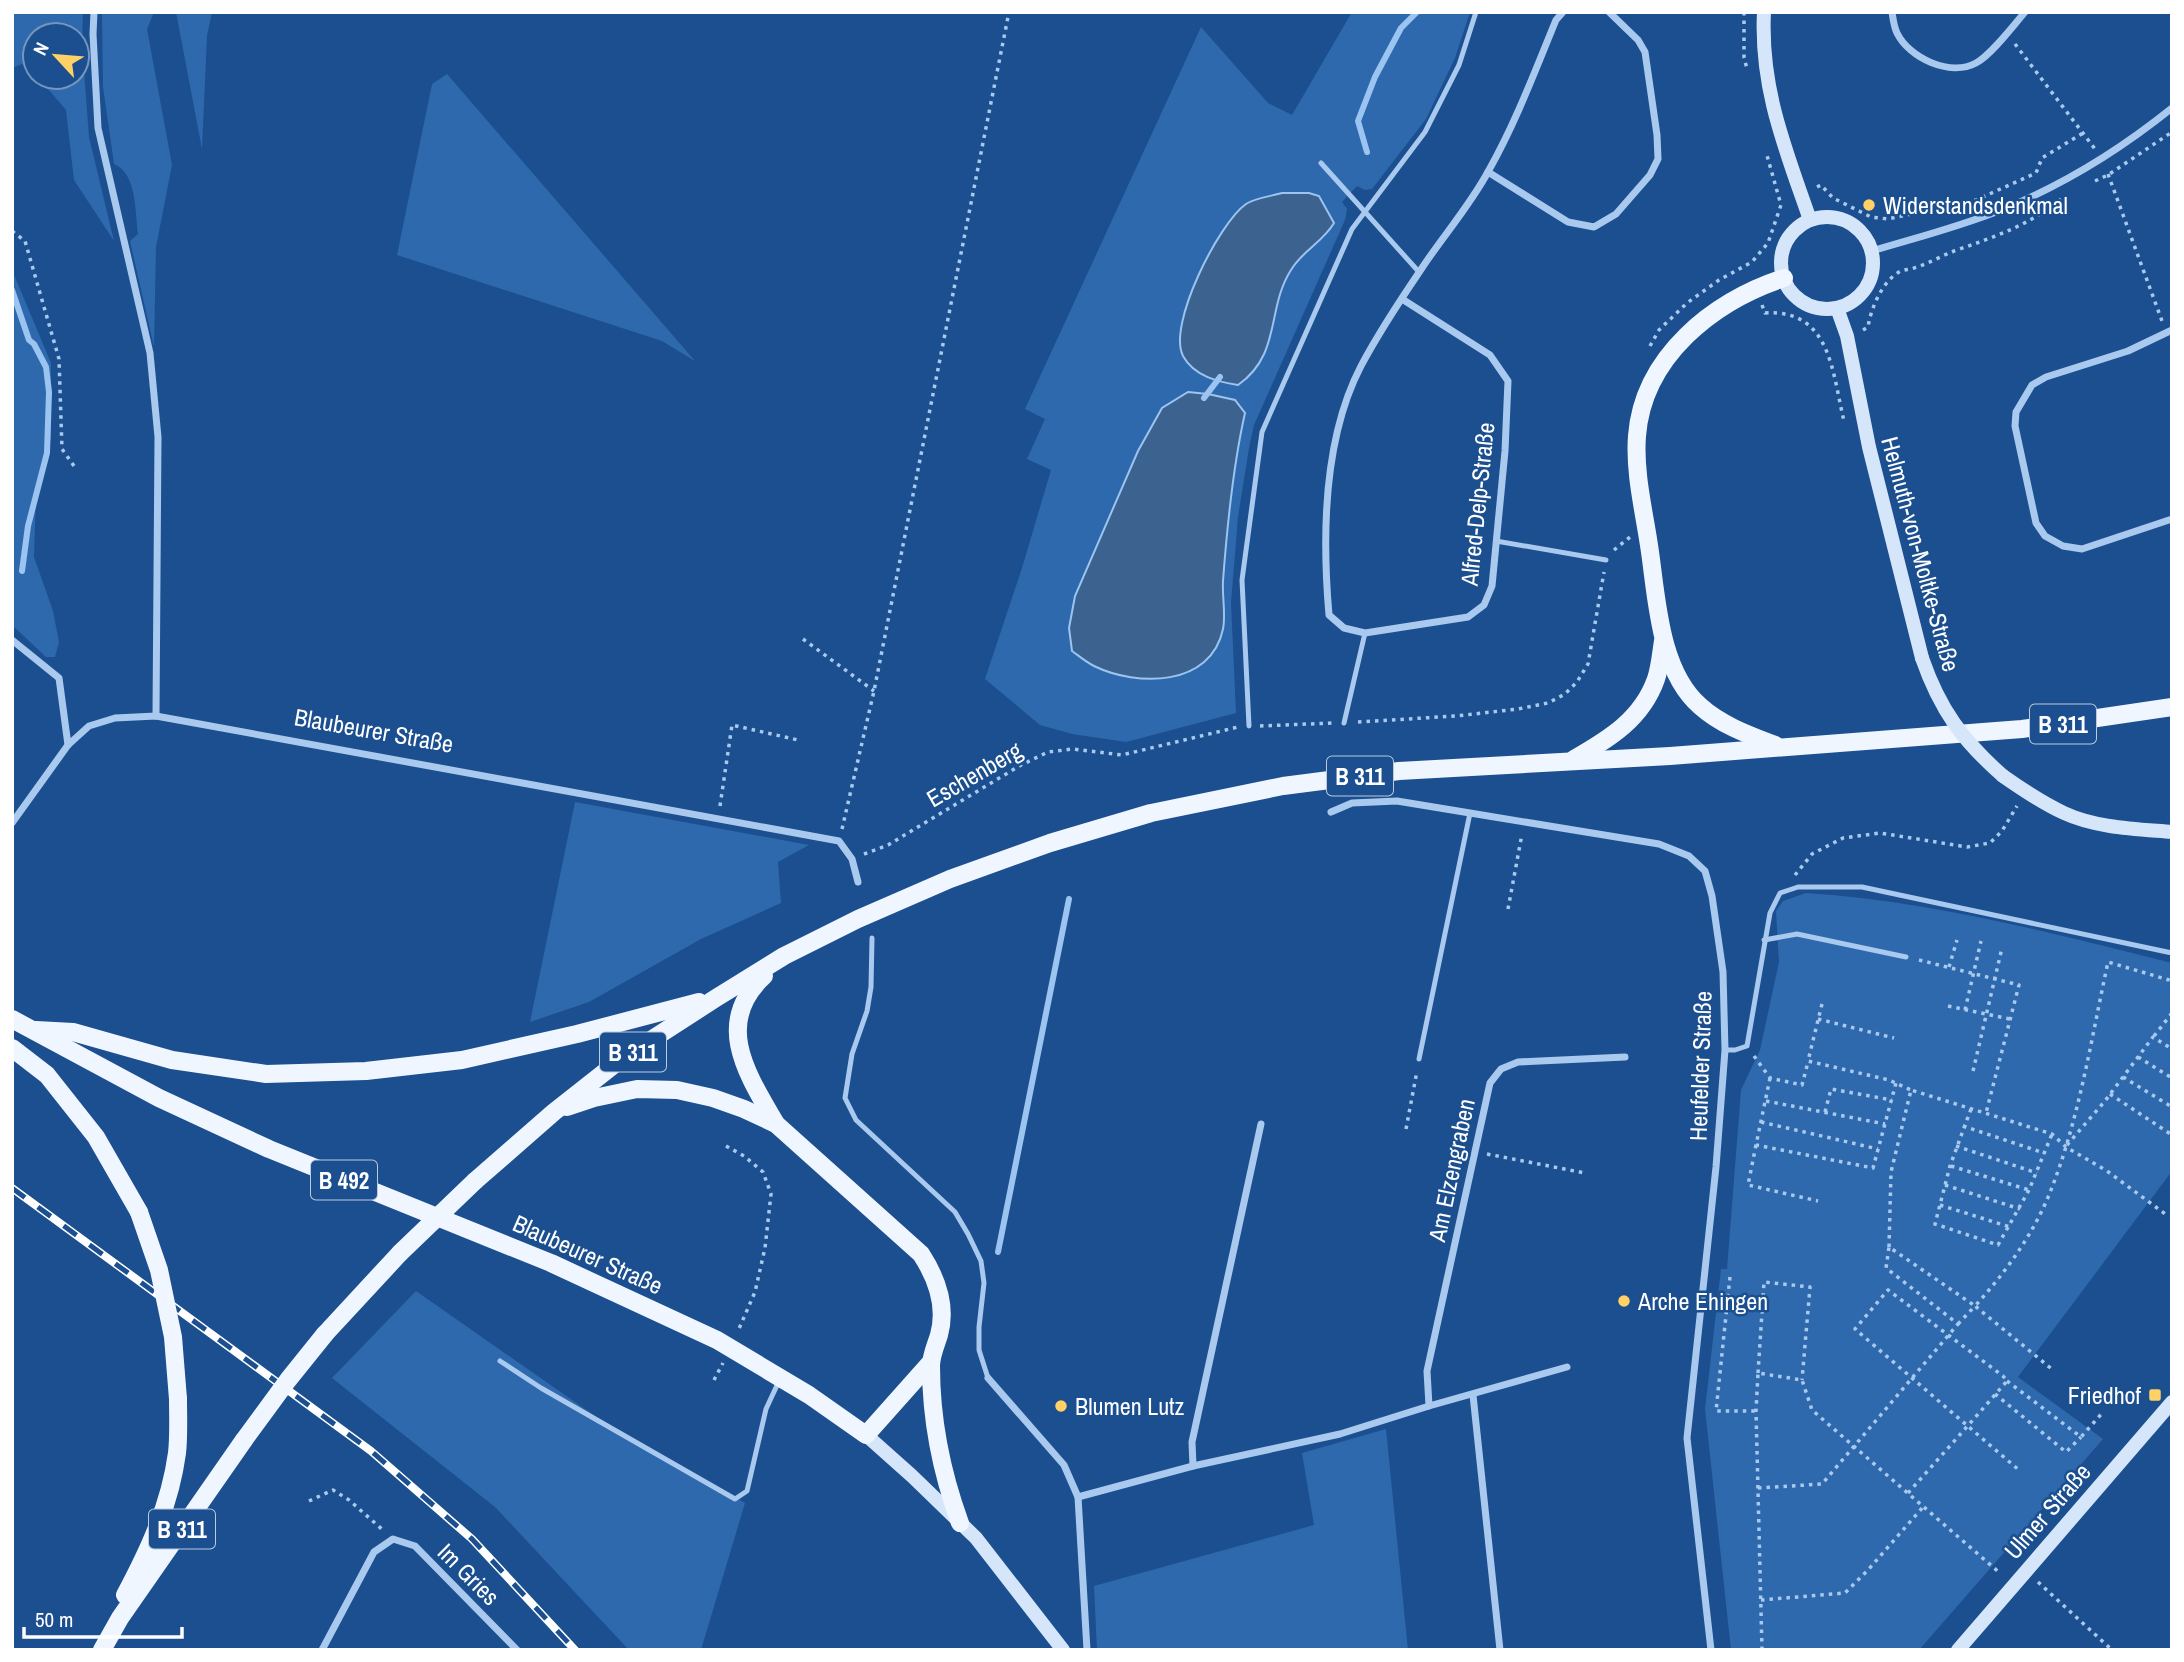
<svg xmlns="http://www.w3.org/2000/svg" width="2184" height="1662" viewBox="0 0 2184 1662" font-family="'Archivo Narrow',sans-serif">
<style>
.green{fill:#2e69ad}
.water{fill:#3c6290;stroke:#9cc4f0;stroke-width:2}
.lines{fill:none;stroke-linecap:round;stroke-linejoin:round}
.stream{stroke:#9cc4f0;stroke-width:6}
.path{stroke:#a9c9ee;stroke-width:3.5;stroke-dasharray:3.5 5;stroke-linecap:butt}
.lane{stroke:#a9c9ee;stroke-width:5}
.street{stroke:#a9c9ee;stroke-width:7}
.secondary{stroke:#d6e6fa;stroke-width:14}
.primary{stroke:#f0f6ff;stroke-width:18}
.rail-casing{stroke:#fff;stroke-width:8}
.rail{stroke:#1b4f8f;stroke-width:5;stroke-dasharray:16;stroke-linecap:butt}
.secondary-bridge{stroke:#d6e6fa;stroke-width:14}
.primary-bridge{stroke:#f0f6ff;stroke-width:18}
.poi-dot{fill:#ffd166;stroke:#1b4f8f;stroke-width:2.5}
.labels{text-anchor:middle;dominant-baseline:central;stroke-width:5;stroke-linejoin:round;paint-order:stroke}
.shield{fill:#1b4f8f;stroke:#bbcadd;stroke-width:2}
.shield-label{font-size:23px;font-weight:bold;fill:#fff}
.poi-label{font-size:24px;fill:#fff;stroke:#1b4f8f;text-anchor:start}
.street-label{font-size:24px;fill:#fff;stroke:#1b4f8f}
</style>
<rect width="100%" height="100%" fill="#1b4f8f"/>
<g class="green">
<path d="M12 12H83L82 44 89 137 114 241 74 180 66 110 38 77H77V35H35V74L22 64 12 68Z"/>
<path d="M102 12H154L147 29 172 165 156 247 154 347 130 241 138 234C135 212 137 173 114 164L103 87Z"/>
<path d="M176 12H212L207 36 202 149Z"/>
<path d="M1352 12H1470L1455 58 1426 119 1372 189 1365 190 1357 186 1342 202 1347 209 1345 220 1254 425 1249 448 1238 517 1231 603 1236 713 1126 742 1072 734 1040 725 985 679 1022 568 1051 470 1027 459 1045 419 1025 409 1201 27 1268 103 1292 115Z"/>
<path d="M447 74 695 361 662 341 397 255 432 84Z"/>
<path d="M12 270 51 363V438L36 493 34 557 53 611 59 642 55 657H46L12 625Z"/>
<path d="M575 802 809 845 778 862 781 903 701 939 589 1002 530 1022Z"/>
<path d="M1806 893C1930 901 2052 933 2172 963V1171L2018 1377 2103 1439 1919 1650H1731L1705 1409 1721 1269H1727L1741 1090 1760 1050 1779 962 1776 911 1783 901Z"/>
<path d="M416 1291 605 1423 745 1503 701 1650H629L495 1507 332 1378Z"/>
<path d="M1386 1429 1408 1650H1097L1094 1586 1314 1525 1302 1453Z"/>
</g>
<g class="water">
<path d="M1282 193H1309L1319 196 1334 223C1323 242 1302 251 1291 270 1266 309 1282 354 1238 385 1218 382 1194 376 1183 356 1167 325 1219 223 1246 204 1255 198 1272 196 1282 193Z"/>
<path d="M1188 392 1208 394 1235 400 1245 413C1233 466 1227 527 1223 581 1222 597 1226 614 1223 629 1211 687 1137 687 1094 666 1086 662 1079 656 1072 651L1069 628 1075 596 1138 451 1162 408Z"/>
</g>
<g class="lines">
<g class="stream">
<path d="M1367 152 1358 121 1375 77 1401 28 1417 12"/>
<path d="M12 290 29 340 34 344 46 367 49 392 47 453 28 526 22 571"/>
<path d="M1204 398 1220 377"/>
<path d="M998 1252 1069 899"/>
</g>
<g class="path">
<path d="M1744 12V57L1747 69"/>
<path d="M2015 44 2095 149"/>
<path d="M2108 174 2162 321"/>
<path d="M2095 181 2108 175 2172 132"/>
<path d="M1817 187 1821 185 1833 198 1871 217 1888 219 1976 200 2036 173 2042 158 2083 133"/>
<path d="M12 231 25 241 59 359 62 449 74 466"/>
<path d="M1762 305 1765 313C1831 309 1832 372 1844 421"/>
<path d="M1863 330 1868 327C1871 308 1882 282 1899 272 1904 269 1909 270 1914 268 1928 264 1941 256 1954 251 1994 237 2028 226 2061 199"/>
<path d="M1650 346 1659 330 1687 303 1719 280 1752 262 1768 243 1781 205 1766 152"/>
<path d="M1614 550 1630 537"/>
<path d="M803 639 874 691"/>
<path d="M1358 722 1456 716 1518 709 1548 703 1565 694 1577 682 1588 664 1604 572"/>
<path d="M1260 726 1332 723"/>
<path d="M720 806 732 725 798 740"/>
<path d="M842 829 874 691 1009 12"/>
<path d="M864 854 888 845 1021 765 1048 752 1073 749 1122 755 1238 727"/>
<path d="M1795 875 1812 854 1843 838 1880 833 1967 847 1990 843 2002 831 2017 806"/>
<path d="M1508 909 1522 834"/>
<path d="M1919 960 2019 985 1986 1113"/>
<path d="M1949 967 1957 940"/>
<path d="M1822 1004 1808 1061 1889 1080 1911 1090"/>
<path d="M1948 1006 2010 1019"/>
<path d="M1965 1010 1981 941"/>
<path d="M1818 1019 1894 1038"/>
<path d="M2154 1036 2172 1013"/>
<path d="M1754 1056 1770 1078 1802 1085 1808 1062"/>
<path d="M2138 1057 2172 1078"/>
<path d="M1973 1071 2002 948"/>
<path d="M2123 1077 2172 1107"/>
<path d="M1770 1078 1756 1145 1873 1168 1896 1083"/>
<path d="M2110 1094 2172 1135"/>
<path d="M1766 1101 1885 1124"/>
<path d="M1971 1109 1950 1166 1935 1224 1998 1245 2029 1190 2052 1134"/>
<path d="M1825 1112 1831 1089 1892 1100"/>
<path d="M1761 1122 1878 1149"/>
<path d="M1963 1126 2044 1153"/>
<path d="M1406 1129 1417 1071"/>
<path d="M1756 1145 1748 1185 1818 1201"/>
<path d="M2067 1145 2105 1101 2153 1037 2172 1049"/>
<path d="M726 1146 744 1156 763 1172 771 1194 765 1248 755 1292 738 1331"/>
<path d="M1956 1146 2037 1173"/>
<path d="M1487 1154 1585 1173"/>
<path d="M1951 1166 2029 1190"/>
<path d="M1945 1185 2020 1209"/>
<path d="M1940 1205 2010 1227"/>
<path d="M1889 1247 1891 1172 1911 1090 2052 1134 2066 1147 2107 1171 2168 1216"/>
<path d="M1730 1277 1716 1411H1756"/>
<path d="M1958 1324 1975 1306 2053 1370"/>
<path d="M1758 1373 1764 1282 1810 1287 1802 1380"/>
<path d="M714 1380 723 1363"/>
<path d="M2007 1381 2081 1437 2104 1411"/>
<path d="M1995 1394 2066 1452 2081 1437"/>
<path d="M1758 1488 1822 1484 1958 1324 1886 1268 1889 1247 1975 1306C2005 1273 2032 1236 2049 1195 2079 1121 2091 1040 2108 962L2169 980 2172 983"/>
<path d="M1908 1493C1941 1456 1974 1419 2007 1381L2003 1376 1888 1290 1855 1329 2020 1471"/>
<path d="M309 1501 333 1490 349 1500 384 1531"/>
<path d="M2038 1582 2112 1650"/>
<path d="M1761 1600 1845 1593 1868 1570 1923 1507"/>
<path d="M1762 1650 1756 1411 1758 1373 1802 1380 1812 1410 2001 1574"/>
</g>
<g class="lane">
<path d="M1321 163 1419 272"/>
<path d="M1496 541 1606 560"/>
<path d="M1344 723 1365 633"/>
<path d="M1249 726 1242 580 1262 432 1352 229 1425 132 1459 65 1476 12"/>
<path d="M872 938 871 987 867 1011 852 1054 845 1098 856 1120 955 1212 968 1234 981 1261 984 1283 979 1327V1350L988 1378"/>
<path d="M1764 940 1797 934 1906 957"/>
<path d="M1725 1050H1735L1747 1046 1770 913 1780 893 1798 887H1862L2172 953"/>
<path d="M1419 1059 1470 813"/>
<path d="M500 1361 541 1388 735 1499 747 1491 766 1409 779 1381"/>
</g>
<g class="street">
<path d="M94 12 93 34 98 128 150 353 158 437 156 716"/>
<path d="M1892 12C1893 19 1894 27 1897 33 1909 58 1950 77 1976 63 1991 55 2013 26 2025 12"/>
<path d="M1488 172 1568 222 1594 227 1616 214 1650 175 1658 159 1657 135 1645 52 1638 40 1609 12"/>
<path d="M1872 251C1915 238 1959 227 2001 210 2061 186 2121 149 2172 108"/>
<path d="M1402 299 1490 355 1508 381 1505 451 1492 586 1484 605 1468 617 1365 633 1344 628 1329 615C1322 535 1323 439 1361 366 1377 336 1401 299 1420 271 1442 237 1470 206 1489 170 1516 122 1535 71 1556 20L1563 12"/>
<path d="M2172 330 2128 351 2046 377 2032 385 2016 412 2015 426 2036 523 2045 536 2063 546 2082 549 2172 519"/>
<path d="M12 640 59 678 68 745"/>
<path d="M1331 812 1352 803 1397 801 1470 813 1659 844 1689 856 1705 871 1712 896 1723 972 1725 1050 1716 1167 1687 1438 1711 1650"/>
<path d="M12 823 68 745 89 726 115 718 156 716 839 841 852 859 858 882"/>
<path d="M988 1378 1064 1465 1078 1497 1087 1650"/>
<path d="M1473 1395 1500 1650"/>
<path d="M1429 1406 1567 1367"/>
<path d="M1193 1466 1192 1442 1261 1124"/>
<path d="M1078 1497 1193 1466 1340 1434 1429 1406 1427 1371 1490 1083 1501 1069 1518 1062 1625 1057"/>
<path d="M322 1650 374 1552 393 1539 415 1546 517 1650"/>
</g>
<g class="secondary">
<path d="M1764 12C1760 89 1786 150 1810 220"/>
<circle cx="1827" cy="263" r="46"/>
<path d="M1837 308 1847 336 1869 447 1922 658"/>
<path d="M2003 776C2023 790 2042 803 2064 813 2096 828 2137 829 2172 832"/>
<path d="M866 1435 912 1476 976 1538 1063 1650"/>
<path d="M1958 1650 2172 1402"/>
</g>
<g class="primary">
<path d="M1775 745C1749 735 1721 725 1700 706 1660 671 1657 601 1650 552 1645 515 1634 474 1637 436 1643 356 1714 301 1784 278"/>
<path d="M1574 759C1609 739 1642 719 1656 679 1660 667 1661 653 1663 641"/>
<path d="M764 976C713 1023 747 1074 776 1124"/>
<path d="M12 1019 159 1098 269 1149 551 1263 717 1340 809 1395 866 1435 931 1362"/>
<path d="M36 1030 73 1032 172 1060 266 1074 366 1071 462 1060 577 1034 699 1002"/>
<path d="M12 1048 47 1075 96 1137 139 1212"/>
<path d="M567 1107 594 1098 637 1089 677 1090 713 1098 744 1109 776 1124 921 1254C936 1277 947 1306 939 1335 936 1345 931 1355 931 1366 931 1421 941 1471 960 1523"/>
<path d="M475 1181 554 1112 620 1060 716 998 784 956 858 919 950 879 1050 843 1151 813 1283 786 1399 771 1670 756 2022 729 2172 707"/>
<path d="M325 1334 400 1253"/>
<path d="M125 1595C149 1550 170 1505 177 1453 179 1436 178 1417 178 1399"/>
<path d="M102 1650 120 1618 244 1440"/>
</g>
<g class="rail-casing">
<path id="rail" d="M12 1188 371 1451 472 1539 575 1650"/>
</g>
<use href="#rail" class="rail"/>
<path class="secondary-bridge" d="M1922 658C1940 710 1963 741 2003 776"/>
<g class="primary-bridge">
<path d="M139 1212 159 1270 173 1337 178 1399"/>
<path d="M400 1253 475 1181"/>
<path d="M244 1440 288 1380 325 1334"/>
</g>
</g>
<g class="poi-dot">
<circle cx="1869" cy="205" r="7"/>
<circle cx="1624" cy="1301" r="7"/>
<rect x="2148" y="1388" width="14" height="14" rx="3.5"/>
<circle cx="1061" cy="1406" r="7"/>
</g>
<g class="labels">
<g class="shield">
<rect x="2030" y="704.5" width="66" height="39" rx="5"/>
<rect x="1327" y="756.5" width="66" height="39" rx="5"/>
<rect x="600" y="1032.5" width="66" height="39" rx="5"/>
<rect x="311" y="1160.5" width="66" height="39" rx="5"/>
<rect x="149" y="1509.5" width="66" height="39" rx="5"/>
</g>
<g class="shield-label">
<text x="2063" y="724">B 311</text>
<text x="1360" y="776">B 311</text>
<text x="633" y="1052">B 311</text>
<text x="344" y="1180">B 492</text>
<text x="182" y="1529">B 311</text>
</g>
<g class="poi-label">
<text x="1883" y="205">Widerstandsdenkmal</text>
<text x="1638" y="1301">Arche Ehingen</text>
<text x="2141" y="1395" text-anchor="end">Friedhof</text>
<text x="1075" y="1406">Blumen Lutz</text>
</g>
<g class="street-label">
<text transform="translate(1477 504) rotate(-84)">Alfred-Delp-Straße</text>
<text transform="translate(1921 554) rotate(75)">Helmuth-von-Moltke-Straße</text>
<text transform="translate(374 730) rotate(10)">Blaubeurer Straße</text>
<text transform="translate(974 774) rotate(-30)">Eschenberg</text>
<text transform="translate(1700 1066) rotate(-88)">Heufelder Straße</text>
<text transform="translate(1451 1170) rotate(-78)">Am Elzengraben</text>
<text transform="translate(588 1254) rotate(24)">Blaubeurer Straße</text>
<text transform="translate(2047 1511) rotate(-49)">Ulmer Straße</text>
<text transform="translate(469 1574) rotate(45)">Im Gries</text>
</g>
</g>
<rect width="2184" height="1662" fill="none" stroke="#ffffff" stroke-width="28"/>
<g transform="translate(56 56) rotate(296)"><circle r="33" fill="#1b4f8f" stroke="#7695bc" stroke-width="2"/>
<path d="M0-5L12 26L0 18L-12 26Z" fill="#ffd166"/>
<text y="-10" font-size="19" font-weight="bold" text-anchor="middle" fill="#ffffff">N</text>
</g>
<path d="M24 1627v10h158v-10" fill="none" stroke="#ffffff" stroke-width="3.5"/>
<text x="35" y="1627" font-size="21" fill="#ffffff" stroke="#1b4f8f" stroke-width="5" paint-order="stroke">50 m</text>
</svg>
